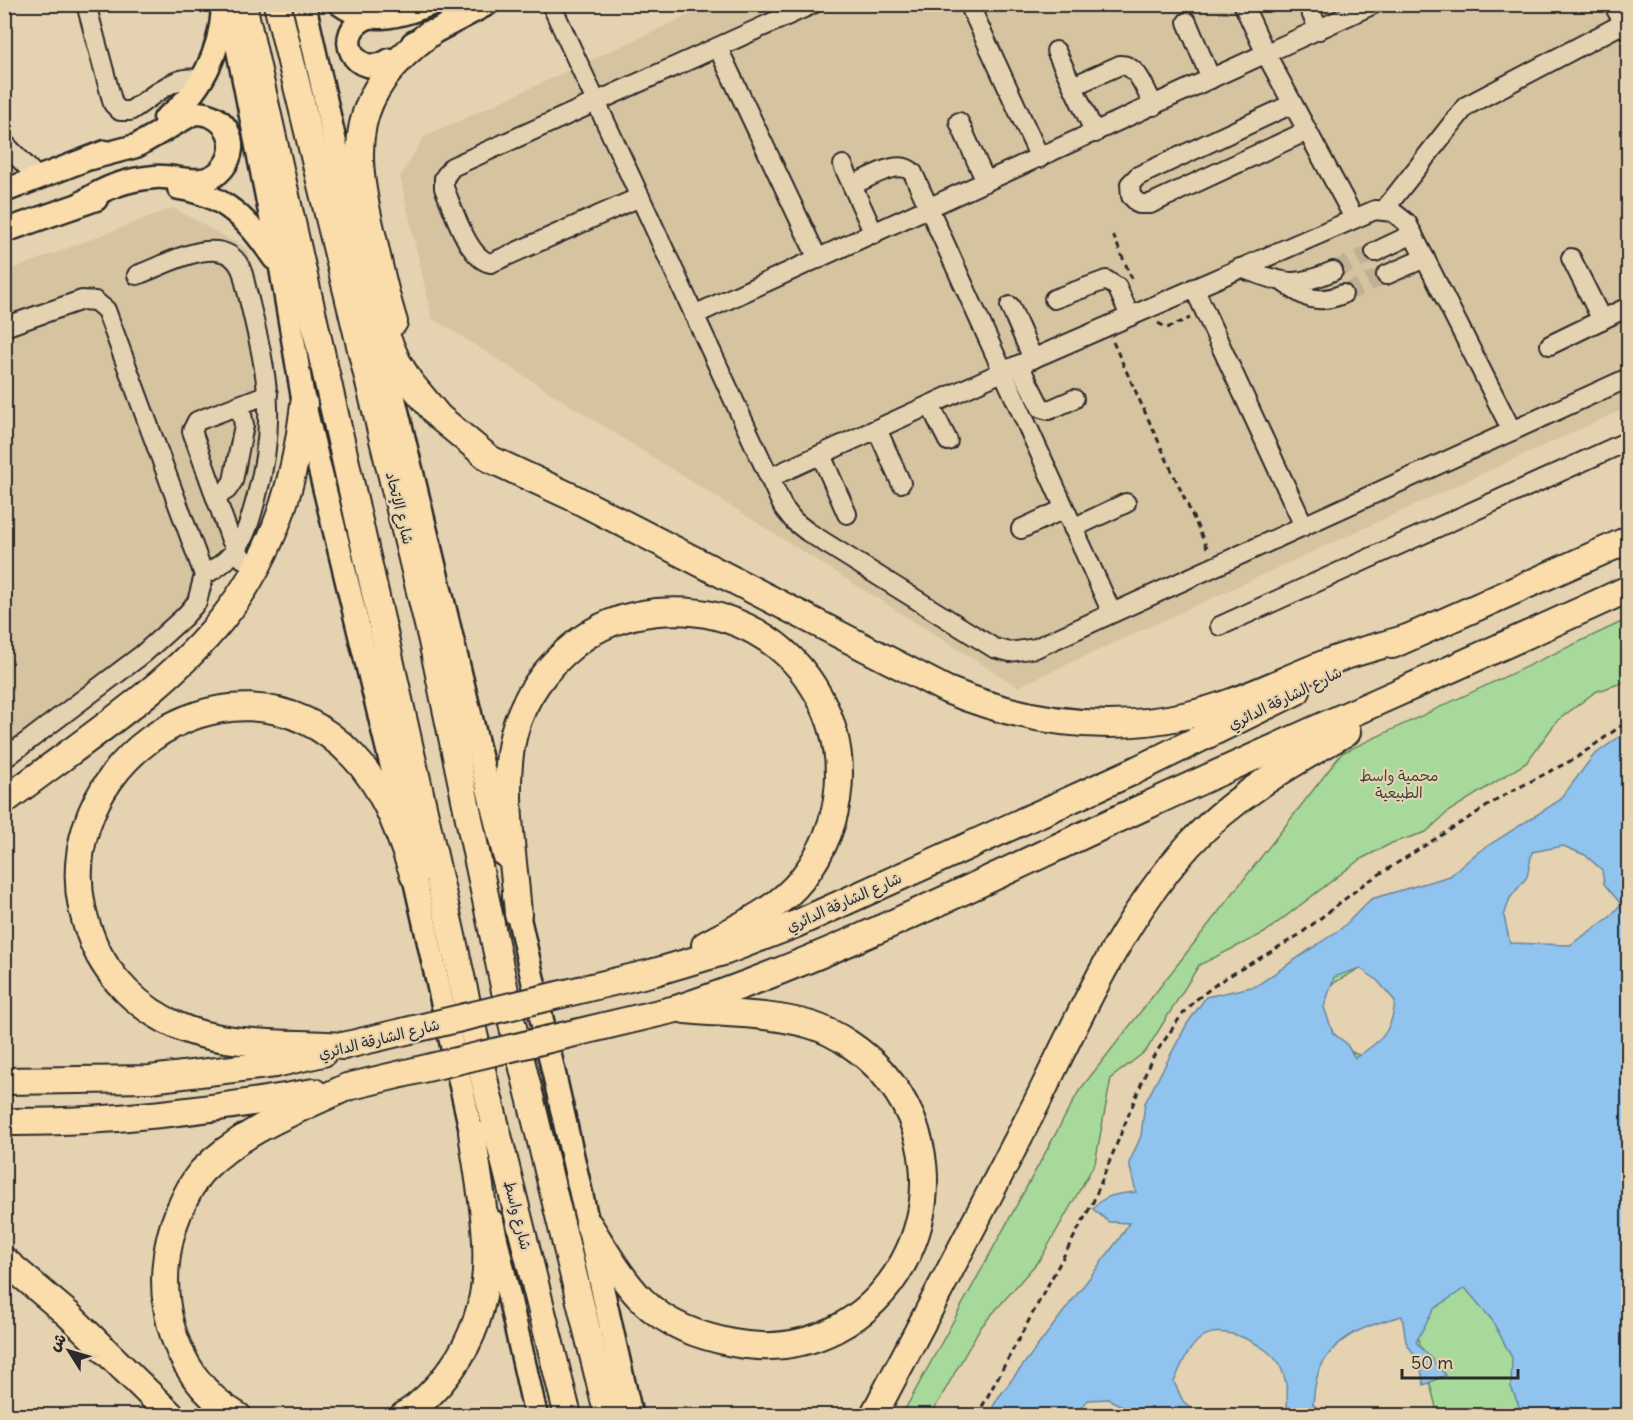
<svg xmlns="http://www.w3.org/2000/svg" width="1633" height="1420" viewBox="0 0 1633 1420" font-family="Delius,'Playpen Sans Arabic',sans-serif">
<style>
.built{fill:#d6c4a0}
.green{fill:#a7d99b;stroke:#698263;stroke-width:1.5}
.water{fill:#90c3ed;stroke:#68869f;stroke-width:1.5;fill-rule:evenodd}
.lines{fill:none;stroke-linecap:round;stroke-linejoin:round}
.minor-tunnel{stroke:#c0b195;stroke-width:18;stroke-dasharray:18 9;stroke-linecap:butt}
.minor-casing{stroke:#2b2b2b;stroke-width:22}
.major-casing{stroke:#2b2b2b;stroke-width:27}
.highway-casing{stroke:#2b2b2b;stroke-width:30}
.path{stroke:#2b2b2b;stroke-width:3;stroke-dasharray:6 4.5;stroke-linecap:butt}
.minor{stroke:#e5d2b0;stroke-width:18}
.major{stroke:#faddab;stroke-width:22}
.highway{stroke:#faddab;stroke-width:26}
.highway-bridge-casing{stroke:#2b2b2b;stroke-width:30;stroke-linecap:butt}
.highway-bridge{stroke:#faddab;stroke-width:26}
.labels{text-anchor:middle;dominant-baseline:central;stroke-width:4.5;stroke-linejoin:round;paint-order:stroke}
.street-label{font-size:15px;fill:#2b2b2b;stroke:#e5d2b0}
.park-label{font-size:15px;fill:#3e453c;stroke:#e5d2b0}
</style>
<rect width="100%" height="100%" fill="#e5d2b0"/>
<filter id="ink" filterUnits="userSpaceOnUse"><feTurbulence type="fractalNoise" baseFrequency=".0167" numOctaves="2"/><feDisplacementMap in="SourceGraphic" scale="12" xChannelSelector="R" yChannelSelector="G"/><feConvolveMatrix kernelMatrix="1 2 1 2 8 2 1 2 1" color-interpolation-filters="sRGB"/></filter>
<g filter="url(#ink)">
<g class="built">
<path d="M711 5H1628V407L1018 687 432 318 400 177 424 137Z"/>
<path d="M173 208 247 249 278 394 268 473 236 554 185 624 5 764V272Z"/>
</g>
<g class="green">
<path d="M1628 619V681L1595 692 1557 721 1526 763 1449 811 1426 832 1392 843 1359 860 1264 933 1199 965 1146 1051 1111 1078 1095 1163 1041 1258 980 1328 931 1415H902L1079 1091 1342 753Z"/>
<path d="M1346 933 1360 968 1318 992 1320 1030 1344 1048 1373 1062 1489 1285 1522 1359 1532 1415H1438L1403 1279 1363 1170 1304 1062 1270 1011 1260 991Z"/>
</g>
<path class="water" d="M1628 734V1415H1523L1511 1387 1512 1358 1492 1320 1465 1288 1434 1309 1416 1342 1446 1375 1424 1385 1420 1364 1406 1342 1402 1316C1367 1325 1334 1336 1319 1371 1315 1380 1314 1394 1313 1404L1324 1415H1275L1287 1409C1288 1392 1287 1379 1279 1364 1267 1344 1221 1322 1201 1338 1187 1349 1181 1366 1174 1382L1183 1401 1199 1415H1140L1108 1399 1088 1400 1075 1415H988L998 1398 1119 1239 1129 1223 1109 1222 1093 1209C1104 1194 1119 1194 1136 1192L1129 1163 1141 1136 1145 1103 1187 1024 1206 997 1256 986 1342 928 1371 899 1450 876 1478 852 1560 800 1593 756 1619 737ZM1563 846 1585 855 1602 870 1604 884 1621 904 1610 917 1570 945 1510 943 1504 916 1510 898 1527 877 1532 852ZM1360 968 1377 980 1395 1001C1392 1033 1381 1041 1355 1058L1346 1043 1333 1033 1324 1007 1334 977Z"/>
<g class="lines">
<g class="minor-tunnel">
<path d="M1333 271 1375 252"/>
<path d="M1343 294 1386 275"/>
</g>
<g class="minor-casing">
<g id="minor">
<path d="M86 4 113 104 120 111H130C149 100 178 70 201 81"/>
<path d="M551 4 783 507 794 521 808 532 994 648 1010 652 1036 648 1628 378"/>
<path d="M969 4 1040 158"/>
<path d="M1243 4 1266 54 1354 218"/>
<path d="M1307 4 1319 30"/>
<path d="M1613 4 1628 31"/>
<path d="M1187 22 1211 79"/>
<path d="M718 48 818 259"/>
<path d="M1056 51 1095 133"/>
<path d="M1073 86 1120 65C1138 64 1146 92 1154 106"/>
<path d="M1292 104 1138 176 1130 184 1131 196 1139 204H1150L1307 131"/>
<path d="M959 122 986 182"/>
<path d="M6 145 38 178"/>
<path d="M843 165 874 234"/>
<path d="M852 185C868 179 899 157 913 173L1112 613"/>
<path d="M640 197 491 263C468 260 453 208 444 188V178L452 167 813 4"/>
<path d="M1384 210 1466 106 1624 23"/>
<path d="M1375 252 1413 234"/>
<path d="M1571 258 1602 320"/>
<path d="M1240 268C1280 281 1291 290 1333 271"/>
<path d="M137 275C168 264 228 227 243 274 263 361 281 409 256 499 246 536 240 556 204 575"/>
<path d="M1386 275 1425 258"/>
<path d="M1283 282C1305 298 1317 305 1343 294"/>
<path d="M1194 288 1304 526"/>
<path d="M1054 299 1106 280 1117 287 1130 316"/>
<path d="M1010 306 1033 359"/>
<path d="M694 315 1374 4"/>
<path d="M4 327 82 300 95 301 106 310 204 575 197 602 185 616 143 654 4 759"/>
<path d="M1550 345 1628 307"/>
<path d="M1019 365 1041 408 1049 410 1074 399"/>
<path d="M930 405 948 441"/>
<path d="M877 429 901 483"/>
<path d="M821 455 847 514"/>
<path d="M769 478 1002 372 1375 210 1393 212 1407 223 1512 431"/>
<path d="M215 496 227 490 233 481 244 425 242 415 235 407"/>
<path d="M1073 528 1126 503"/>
<path d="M1021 529 1064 509"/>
<path d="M243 559 231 540 192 431 197 421 268 394"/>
<path d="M1220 626 1628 441"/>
</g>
</g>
<g class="major-casing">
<g id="major">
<path d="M229 4 281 268 304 404 400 800 414 876 475 1148"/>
<path d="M304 4 370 299 504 855"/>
<path d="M340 4C371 26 399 16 431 4"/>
<path d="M369 17C330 31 355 83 390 60"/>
<path d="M413 43 487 4"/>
<path d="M165 119C201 93 220 53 223 9"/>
<path d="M179 188C225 195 249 221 274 258"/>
<path d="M4 191 105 152"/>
<path d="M82 203C103 188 128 179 155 177 176 175 200 188 218 173 244 150 229 112 194 113L136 146 91 158"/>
<path d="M4 231 96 199"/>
<path d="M514 896 631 1416"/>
<path d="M492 1221 536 1416"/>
</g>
</g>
<g class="highway-casing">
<g id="highway">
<path d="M243 4 485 1083 568 1416"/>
<path d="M277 4 432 641 510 1015 608 1416"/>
<path d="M370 299 397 361 410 382 439 417 490 459 572 497 947 690C1025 722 1105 734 1188 715 1237 704 1282 680 1329 662 1354 652 1381 646 1407 638"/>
<path d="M394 322C385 294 379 266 373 238 351 148 349 95 429 34"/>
<path d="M1392 645 1628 540"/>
<path d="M4 801C165 680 280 622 304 404"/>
<path d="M518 914C514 857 500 788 514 733 523 698 546 667 574 645 598 625 626 615 657 612 805 598 893 762 802 879 779 909 738 927 705 945"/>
<path d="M655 972 726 951 796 924 1134 771 1297 691"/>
<path d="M676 1009C838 955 991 877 1146 806 1306 732 1468 663 1628 589"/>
<path d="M343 1046C293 1042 224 1047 178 1026 141 1010 108 979 93 942 23 779 229 626 353 756 386 790 399 833 414 876"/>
<path d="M4 1081 150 1079 275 1064 323 1053"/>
<path d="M4 1122C110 1123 211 1110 314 1092"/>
<path d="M589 1225C605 1250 620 1277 641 1299 666 1325 699 1336 733 1343 887 1372 984 1188 882 1072 864 1052 837 1033 811 1025 771 1013 726 1014 685 1010"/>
<path d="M4 1260 69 1315 172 1416"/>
<path d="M238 1416C167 1375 149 1282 179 1211 185 1198 192 1182 202 1171 242 1130 296 1111 347 1087"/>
<path d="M403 1416C422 1404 439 1386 452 1368 506 1294 483 1215 472 1132"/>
<path d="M873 1416C929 1311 983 1207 1037 1102 1081 1013 1122 919 1189 845 1234 796 1291 764 1347 732"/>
</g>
</g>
<g class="path">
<path d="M1113 235 1132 279"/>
<path d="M1158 323 1167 328 1190 318"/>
<path d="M1113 342 1209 552"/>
<path d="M977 1416 1093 1202 1151 1060 1181 1016 1197 999 1219 982 1299 935 1364 884 1508 793 1576 758 1628 721"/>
</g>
<use href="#minor" class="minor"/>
<use href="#major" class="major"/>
<use href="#highway" class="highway"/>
<g class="highway-bridge-casing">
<g id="highway-bridge">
<path d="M343 1046 655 972"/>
<path d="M347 1087 676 1009"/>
</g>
</g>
<use href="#highway-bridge" class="highway-bridge"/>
</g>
</g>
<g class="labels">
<g class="street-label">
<text transform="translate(400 508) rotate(76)">شارع الإتحاد</text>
<text transform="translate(1285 698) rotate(-26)">شارع الشارقة الدائري</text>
<text transform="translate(844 902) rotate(-24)">شارع الشارقة الدائري</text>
<text transform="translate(379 1039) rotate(-14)">شارع الشارقة الدائري</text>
<text transform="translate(518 1215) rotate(76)">شارع واسط</text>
</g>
<g class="park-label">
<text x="1399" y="775">محمية واسط<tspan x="1399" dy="17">الطبيعية</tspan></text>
</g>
</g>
<rect width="1633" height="1420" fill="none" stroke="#e5d2b0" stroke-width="24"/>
<rect x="12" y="12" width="1609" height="1396" fill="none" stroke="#2b2b2b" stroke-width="2" filter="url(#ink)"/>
<g transform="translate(69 1351) rotate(307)" stroke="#e5d2b0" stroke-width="4.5" paint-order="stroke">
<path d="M0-4.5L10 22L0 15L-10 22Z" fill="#2b2b2b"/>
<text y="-9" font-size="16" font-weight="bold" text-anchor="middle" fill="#2b2b2b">ش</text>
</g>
<path d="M1402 1369v9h116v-9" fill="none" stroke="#2b2b2b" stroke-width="3"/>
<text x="1411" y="1369" font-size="18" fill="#2b2b2b" stroke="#e5d2b0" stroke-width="4.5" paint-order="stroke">50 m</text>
</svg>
